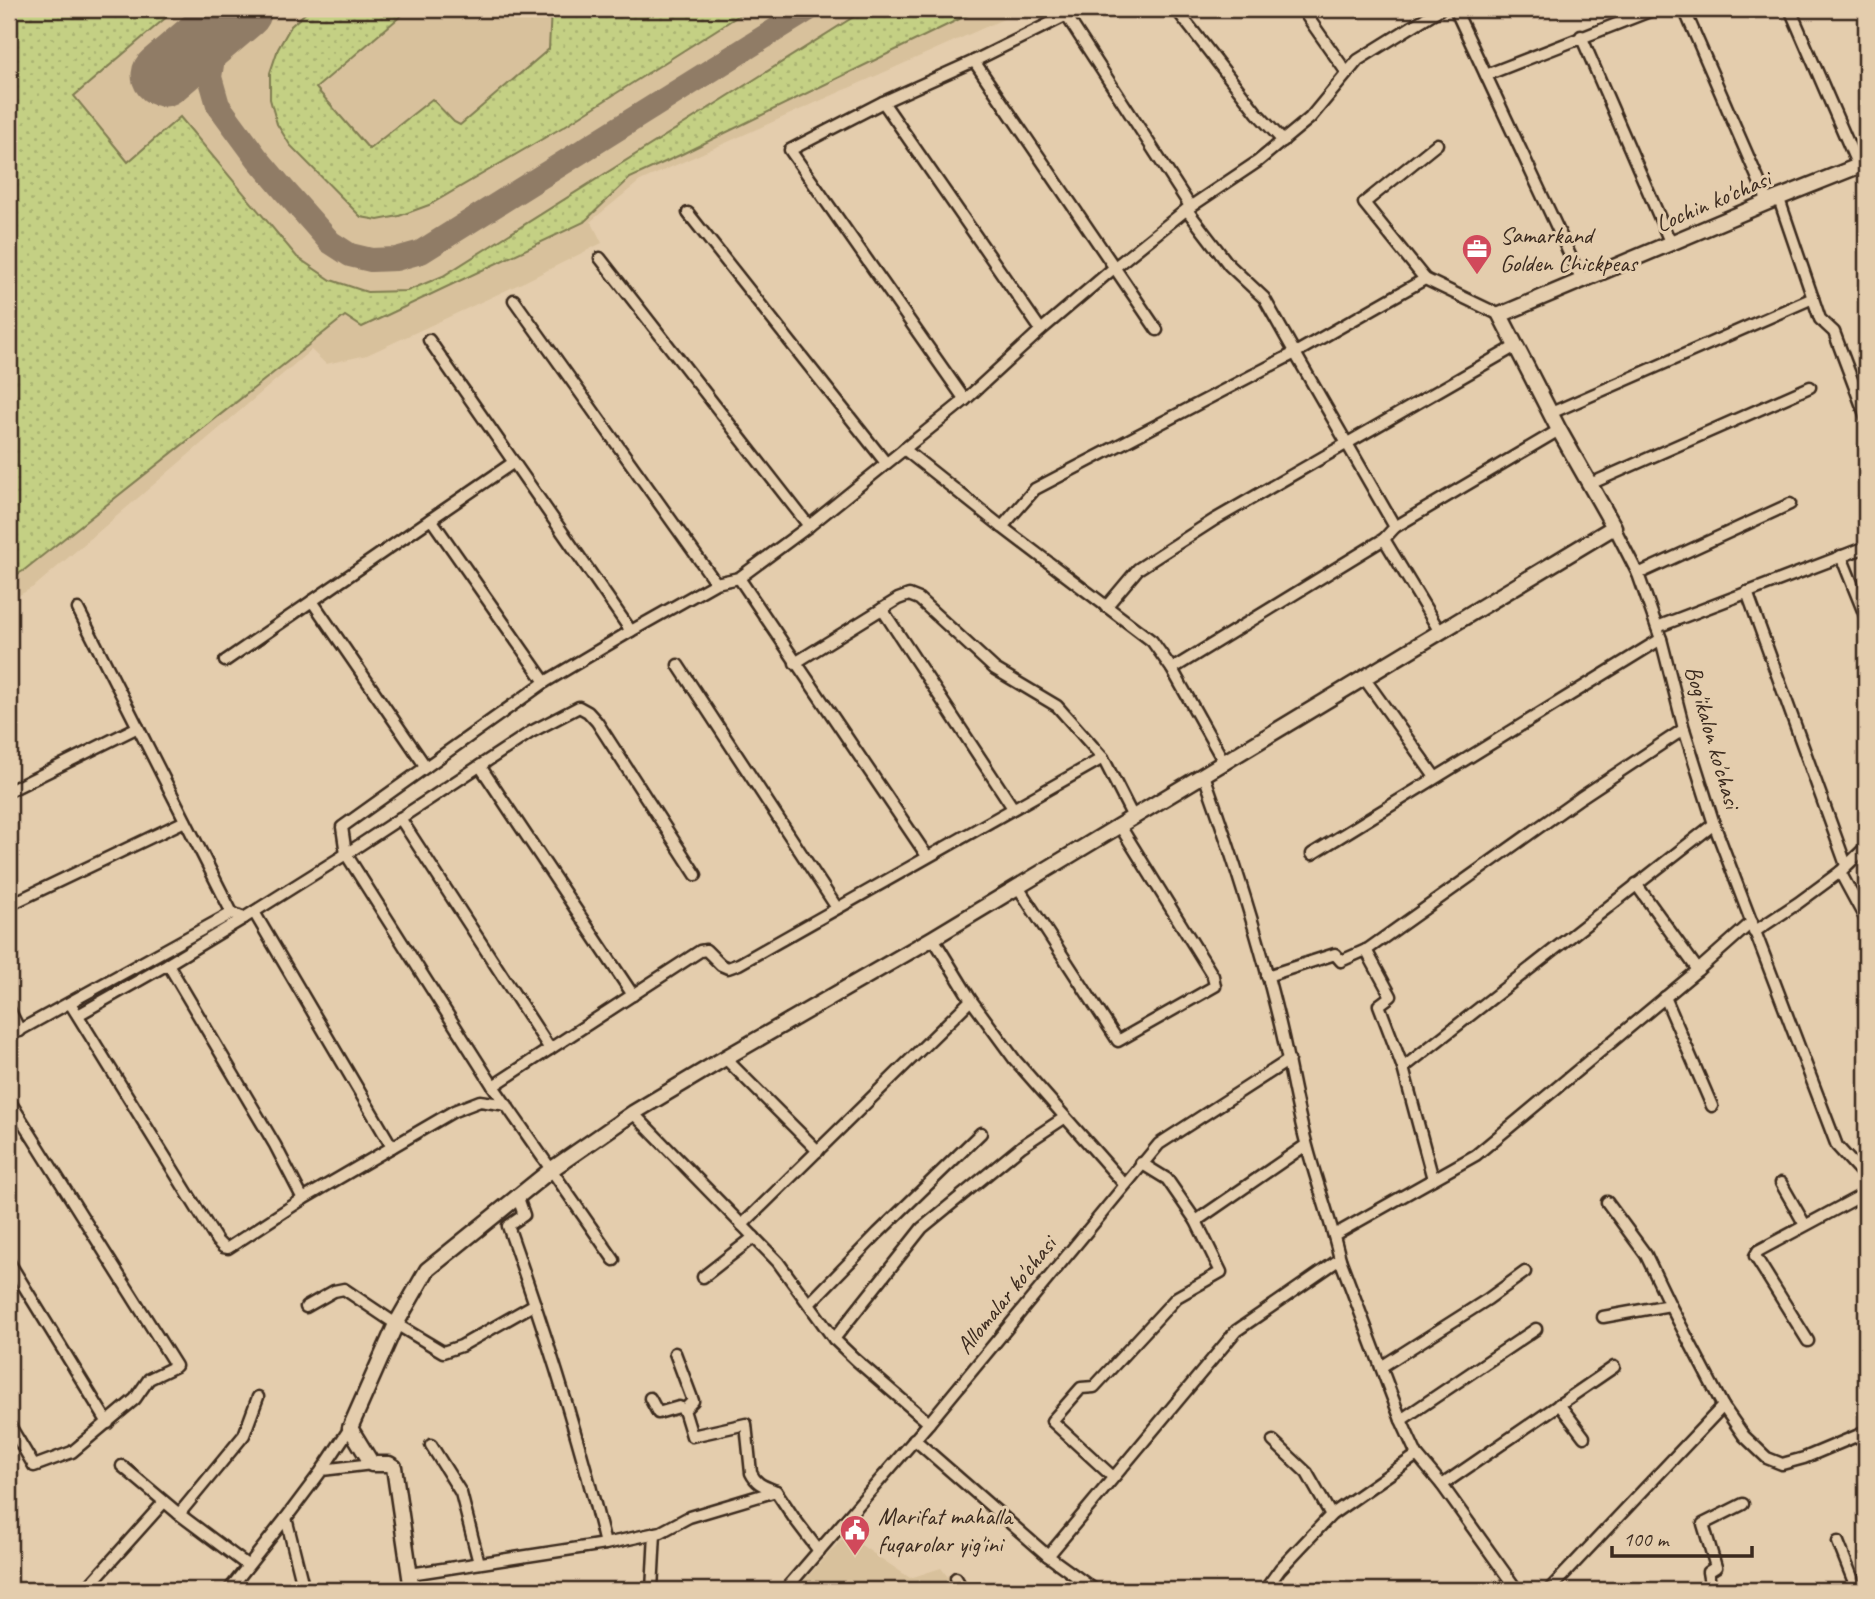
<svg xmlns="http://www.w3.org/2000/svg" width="1875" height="1599" viewBox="0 0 1875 1599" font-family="Caveat,sans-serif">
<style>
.built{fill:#d8c19c}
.grass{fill:url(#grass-dots);stroke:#807d51;stroke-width:2}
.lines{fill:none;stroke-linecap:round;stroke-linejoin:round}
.taxiway{stroke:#907c66;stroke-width:24}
.runway{stroke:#907c66;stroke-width:63}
.street-casing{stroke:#3b2a1e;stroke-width:15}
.secondary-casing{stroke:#3b2a1e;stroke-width:19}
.street{stroke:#e4cdad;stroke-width:10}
.secondary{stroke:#e4cdad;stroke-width:14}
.labels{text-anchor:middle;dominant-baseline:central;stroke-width:6;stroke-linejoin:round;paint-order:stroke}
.street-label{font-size:24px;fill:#3b2a1e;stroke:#e4cdad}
.poi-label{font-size:24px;fill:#3b2a1e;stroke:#e4cdad;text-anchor:start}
</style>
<defs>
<pattern id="grass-dots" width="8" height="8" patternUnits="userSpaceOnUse" patternTransform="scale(1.75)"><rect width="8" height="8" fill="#c4d084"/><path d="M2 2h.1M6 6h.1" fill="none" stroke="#a9b372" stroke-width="1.8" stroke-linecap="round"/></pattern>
</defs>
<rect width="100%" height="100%" fill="#e4cdad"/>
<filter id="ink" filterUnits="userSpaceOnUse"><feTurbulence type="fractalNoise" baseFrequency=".0143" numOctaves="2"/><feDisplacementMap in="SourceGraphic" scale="14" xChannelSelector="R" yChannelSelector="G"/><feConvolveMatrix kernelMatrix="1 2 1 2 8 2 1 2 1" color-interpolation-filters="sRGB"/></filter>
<g filter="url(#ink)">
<g class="built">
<path d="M9 9H1026L640 181 591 221 602 243 526 281 367 355 326 364 311 350 35 586 9 601Z"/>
<path d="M846 1535 910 1578 941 1568 958 1590H795Z"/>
</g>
<g class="grass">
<path d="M9 9H176L74 96 128 162 180 117 297 257 331 280 367 292 407 291 443 276 866 9H980L680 155 630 178 584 222 362 327 345 316 23 571 9 579Z"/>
<path d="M310 9H409L316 88 369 149 432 99 454 122 460 125 549 49 551 9H749L563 127 429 205 399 216 378 220 361 217 290 145 277 124 270 99V73L278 49 291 26Z"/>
</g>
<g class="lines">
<path class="taxiway" d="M224 23 214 52 210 77 218 105 257 158 284 190 330 242 350 255 371 260 396 259 421 252 809 9"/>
<path class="runway" d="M163 75 241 9"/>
<g class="street-casing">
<g id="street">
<path d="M1176 9 1257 113 1283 141"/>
<path d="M1302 9 1347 73"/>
<path d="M1455 9 1582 281"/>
<path d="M1684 9 1768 202"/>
<path d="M1790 9 1858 166"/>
<path d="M1066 15 1190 206 1187 210 1229 265 1264 298 1295 353 1425 279 1500 315"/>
<path d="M1581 36 1671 244"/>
<path d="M974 61 1157 330"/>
<path d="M1486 75 1655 9"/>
<path d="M883 102 1041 330"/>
<path d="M1779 199 1820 319 1834 332 1866 417"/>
<path d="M688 213 886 463"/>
<path d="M600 258 809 526"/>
<path d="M1425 279 1364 203 1437 144"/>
<path d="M514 300 716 583"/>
<path d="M429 340 631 631"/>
<path d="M965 400 790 150 883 102 974 61 1079 9"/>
<path d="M1551 413 1813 298"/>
<path d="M904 449 1002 527 1035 489 1295 353 1395 527 1384 539 1440 632"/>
<path d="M1590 484 1810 387"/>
<path d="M431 519 514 462"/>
<path d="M1002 527 1152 641 1172 669 1225 764"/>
<path d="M1395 527 1559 430"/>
<path d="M1614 527 1638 574 1661 639 1684 729 1714 824 1837 1146 1866 1178"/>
<path d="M1841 556 1866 618"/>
<path d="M1638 574 1790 504"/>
<path d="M739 578 927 856"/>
<path d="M1747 592 1846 865"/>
<path d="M312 601 426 767"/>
<path d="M1106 607 1138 569 1214 520 1516 346"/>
<path d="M78 609 232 913"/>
<path d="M882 609 1013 808"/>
<path d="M1657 627 1866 547"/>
<path d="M225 661 431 519 545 682"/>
<path d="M795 663 898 599 909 595 919 599 995 669 1057 706 1103 758 1133 817"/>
<path d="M678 665 837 908"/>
<path d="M1172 669 1384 539"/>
<path d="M1364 678 1435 777"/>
<path d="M480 766 633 995"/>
<path d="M1204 775C1232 854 1258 934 1278 1016 1289 1059 1295 1103 1307 1146 1317 1184 1331 1221 1340 1259L1401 1420 1417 1455 1442 1485 1517 1590"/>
<path d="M9 791 138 727"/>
<path d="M400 818 550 1049"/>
<path d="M1312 854 1661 639"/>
<path d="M1840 872 1866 920"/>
<path d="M1636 884 1698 970"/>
<path d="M1018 887 1118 1041 1215 986 1213 976 1120 826"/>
<path d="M9 905 185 821"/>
<path d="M254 912 392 1147"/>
<path d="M244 918 168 964 275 1145 303 1199"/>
<path d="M1754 932 1798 903 1840 872 1866 847"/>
<path d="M933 938 971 1000 1015 1060 1124 1184"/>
<path d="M1366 950 1391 996 1379 1005 1403 1068"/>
<path d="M1267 976 1335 954 1341 961 1368 949 1580 798 1684 729"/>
<path d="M1665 997 1712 1106"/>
<path d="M70 1003 217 1241 223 1247 228 1248 303 1199 454 1111 480 1101 507 1105"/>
<path d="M9 1009 20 1031"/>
<path d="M78 1015 168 964"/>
<path d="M9 1036 232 913 244 918 346 854 531 732 579 707 588 712 597 722 696 875"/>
<path d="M725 1058 818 1151"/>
<path d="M493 1086 700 951 706 950 721 965 728 968 739 964 1103 758"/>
<path d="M9 1100 176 1366 149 1379 135 1399 72 1452 34 1466 9 1424"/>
<path d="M633 1113 778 1262 834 1339 856 1360 929 1423"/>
<path d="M1433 1179 1403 1068 1714 824"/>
<path d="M1781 1183 1805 1225"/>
<path d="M517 1195 524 1215 508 1226C545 1331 579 1436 605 1544"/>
<path d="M1607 1202 1646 1255 1670 1305 1723 1406 1744 1436 1767 1458 1782 1464 1804 1458 1866 1432"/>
<path d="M1196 1221 1306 1145"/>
<path d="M742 1225 971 1000"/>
<path d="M1334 1235 1476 1155 1698 970 1752 922"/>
<path d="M614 1260 493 1086 346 854 342 827 545 682 631 631 716 583 739 578 809 526 965 400 1041 330 1115 267 1187 209 1257 162 1310 118 1358 60 1440 9"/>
<path d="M9 1262 108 1423"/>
<path d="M703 1277 754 1237"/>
<path d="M809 1304 878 1233 981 1133"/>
<path d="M306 1307 334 1291 344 1289 396 1324 443 1352 461 1346 535 1304"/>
<path d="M1603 1317 1670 1305"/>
<path d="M834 1339 922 1228 1022 1146 1064 1118"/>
<path d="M1808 1341 1755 1256 1758 1251 1866 1193"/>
<path d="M675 1353 693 1401 684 1410 692 1436 746 1424 751 1473C757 1485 764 1486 776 1491"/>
<path d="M1381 1367 1488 1299 1525 1272"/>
<path d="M650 1398 658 1413 679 1407 684 1410"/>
<path d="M1559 1404 1584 1437"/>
<path d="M1401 1420 1536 1329"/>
<path d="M914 1439 1048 1556 1095 1590"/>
<path d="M1273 1441 1307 1473 1331 1515"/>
<path d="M431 1445 461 1493 479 1563"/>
<path d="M122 1466 179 1514 247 1565"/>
<path d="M322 1470 350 1428"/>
<path d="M1113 1477 1052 1421 1081 1388 1094 1387 1177 1297 1221 1272 1196 1221 1167 1179 1141 1163"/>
<path d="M1442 1485 1614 1367"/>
<path d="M179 1514 244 1435 258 1397"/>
<path d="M286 1518 304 1590"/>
<path d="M1838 1542 1857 1590"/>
<path d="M1048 1556 1236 1331 1340 1259"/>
<path d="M410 1574 605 1544 661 1532 689 1517 776 1491 794 1518 819 1551"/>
<path d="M956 1578 963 1590"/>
<path d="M1271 1582 1283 1590"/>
<path d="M91 1590 87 1588 164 1502"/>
<path d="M229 1590 286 1518 322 1470 372 1464"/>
<path d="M652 1590 655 1533"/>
<path d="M785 1590 929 1423 1159 1144 1289 1060"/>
<path d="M1265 1590 1280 1569 1331 1515 1417 1455"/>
<path d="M1549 1590 1723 1406"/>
<path d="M1711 1590 1708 1572 1716 1567 1703 1524 1743 1504"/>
</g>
</g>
<g class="secondary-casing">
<path id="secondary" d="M412 1590 394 1467 389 1464H372L350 1428 396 1324 427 1270 552 1169 633 1113 725 1058 933 938 1614 527 1559 430 1500 315 1768 202 1866 163"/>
</g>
<use href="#street" class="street"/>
<use href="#secondary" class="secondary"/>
</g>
</g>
<defs>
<g id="office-pin" transform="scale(1.575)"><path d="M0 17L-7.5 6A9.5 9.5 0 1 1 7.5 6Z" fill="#d1495b" stroke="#e4cdad"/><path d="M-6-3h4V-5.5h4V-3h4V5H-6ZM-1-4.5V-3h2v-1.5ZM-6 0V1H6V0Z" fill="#fff"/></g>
<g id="civic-pin" transform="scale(1.575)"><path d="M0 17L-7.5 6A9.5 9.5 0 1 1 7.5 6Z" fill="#d1495b" stroke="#e4cdad"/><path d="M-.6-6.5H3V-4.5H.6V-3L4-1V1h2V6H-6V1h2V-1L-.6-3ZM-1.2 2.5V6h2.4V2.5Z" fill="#fff"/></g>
</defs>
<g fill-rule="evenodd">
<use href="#office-pin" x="1477" y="249"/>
<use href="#civic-pin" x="855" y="1530"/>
</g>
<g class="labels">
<g class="street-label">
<text transform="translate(1713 201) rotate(-23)">Lochin ko'chasi</text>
<text transform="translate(1713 737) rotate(74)">Bog'ikalon ko'chasi</text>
<text transform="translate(1006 1295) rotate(-51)">Allomalar ko'chasi</text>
</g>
<g class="poi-label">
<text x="1500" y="235">Samarkand<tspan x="1500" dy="28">Golden Chickpeas</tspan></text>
<text x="878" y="1516">Marifat mahalla<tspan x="878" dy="28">fuqarolar yig'ini</tspan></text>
</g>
</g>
<rect width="1875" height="1599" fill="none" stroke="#e4cdad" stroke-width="35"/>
<rect x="18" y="18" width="1840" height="1564" fill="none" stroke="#3b2a1e" stroke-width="2.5" filter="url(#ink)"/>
<path d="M1612 1546v10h140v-10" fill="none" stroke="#3b2a1e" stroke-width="3.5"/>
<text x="1623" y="1546" font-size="21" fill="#3b2a1e" stroke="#e4cdad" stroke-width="5" paint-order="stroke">100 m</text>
</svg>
